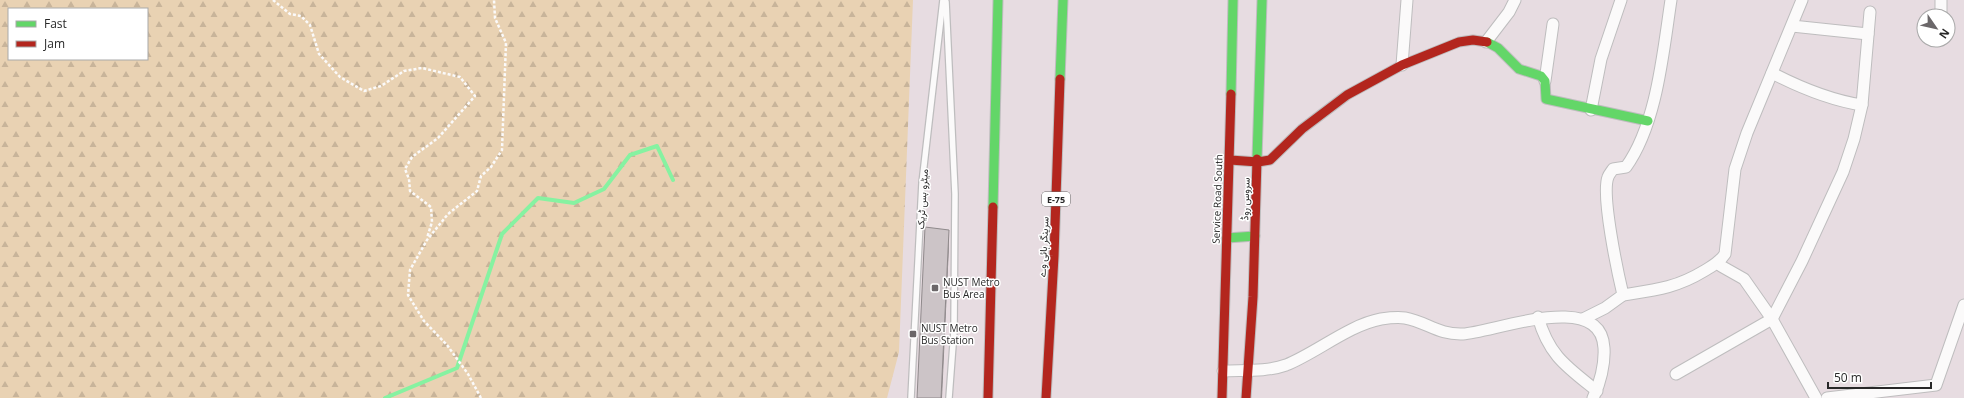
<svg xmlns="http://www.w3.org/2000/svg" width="1964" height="398" viewBox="0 0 1964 398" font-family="'Open Sans',Vazirmatn,sans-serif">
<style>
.forest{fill:url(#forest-firs);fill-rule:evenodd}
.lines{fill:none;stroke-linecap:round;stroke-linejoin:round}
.stream{stroke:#86f2a1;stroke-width:4}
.lane-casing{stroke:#bebdbe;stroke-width:8}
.street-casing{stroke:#bebdbe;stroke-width:13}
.fast-casing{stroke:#bebdbe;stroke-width:11}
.jam-casing{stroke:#bebdbe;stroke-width:11}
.path{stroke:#fbfafa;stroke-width:2.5;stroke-dasharray:3 2;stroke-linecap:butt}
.lane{stroke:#fbfafa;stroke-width:5.5}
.street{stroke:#fbfafa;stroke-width:11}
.fast{stroke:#63d668;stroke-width:9}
.jam{stroke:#b3261e;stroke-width:9}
.shaded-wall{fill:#8f898b}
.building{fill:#ccc4c7;stroke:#8f898b}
.poi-dot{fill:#6b6769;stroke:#fff;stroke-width:1.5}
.labels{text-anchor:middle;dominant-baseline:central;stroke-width:3;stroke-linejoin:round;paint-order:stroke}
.shield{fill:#fff;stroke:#686868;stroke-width:1}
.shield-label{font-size:9px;font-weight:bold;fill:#282828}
.street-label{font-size:10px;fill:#282828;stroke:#fff}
.poi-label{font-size:10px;fill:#282828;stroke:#fff;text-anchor:start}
</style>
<defs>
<pattern id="forest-firs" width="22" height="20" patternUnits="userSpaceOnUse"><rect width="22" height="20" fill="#e9d2b3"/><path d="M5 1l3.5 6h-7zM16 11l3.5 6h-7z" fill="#c8b49a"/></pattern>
</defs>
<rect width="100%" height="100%" fill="#e7dce1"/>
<path class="forest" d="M0 0H913L899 352 887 398H0ZM9 9H147V59H9Z"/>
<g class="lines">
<path class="stream" d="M385 398 457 368 502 234 538 198 574 203 604 189 630 155 657 146 673 180"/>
<g class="lane-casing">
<g id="lane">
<path d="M946 2 955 194 954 331 949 398"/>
<path d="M911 398 922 183 943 0"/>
</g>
</g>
<g class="street-casing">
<g id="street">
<path d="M1941 0V12"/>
<path d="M1792 26 1868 34"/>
<path d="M1486 42 1509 12 1515 0"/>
<path d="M1402 65 1407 0"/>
<path d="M1772 73C1801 88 1830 100 1862 105"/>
<path d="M1545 81 1553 24"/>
<path d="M1591 110 1601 59 1621 0"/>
<path d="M1721 266 1744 279 1772 319 1816 398"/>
<path d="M1623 295C1655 290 1676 288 1704 271 1712 266 1719 263 1725 254L1735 169 1747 133 1802 0"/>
<path d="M1538 317C1549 356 1567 367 1597 391"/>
<path d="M1583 319 1605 308 1623 295C1618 274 1601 195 1608 177 1609 174 1612 171 1613 169L1626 167C1657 124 1663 52 1671 0"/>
<path d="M1223 371C1244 370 1266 372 1286 365 1316 353 1349 325 1381 319 1388 318 1398 317 1405 318 1427 322 1438 335 1463 334 1495 332 1601 289 1604 348 1605 364 1600 384 1593 398"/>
<path d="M1676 374 1772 319 1802 261 1843 172 1854 139 1862 105 1870 12"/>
<path d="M1827 398 1936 385 1964 305"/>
</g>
</g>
<g class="fast-casing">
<g id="fast">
<path d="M1487 42 1498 48 1519 69 1541 76 1545 81 1546 99 1648 121"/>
<path d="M1060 79 1063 0"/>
<path d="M1231 94 1233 0"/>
<path d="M1257 159 1262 0"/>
<path d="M993 207 998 0"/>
<path d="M1227 238 1255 236"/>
</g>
</g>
<g class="jam-casing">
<g id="jam">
<path d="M1230 160 1258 162 1270 160 1302 129 1347 95 1402 65 1459 42 1473 40 1487 42"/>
<path d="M988 398 993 207"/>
<path d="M1046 398 1054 256 1060 79"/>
<path d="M1222 398 1231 94"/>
<path d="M1246 398 1253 297 1257 159"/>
</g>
</g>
<g class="path">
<path d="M273 0 290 14 301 16 310 25 319 54 340 77 364 91 381 86 404 71 422 68 460 77 475 96 438 138 412 157 405 169 409 179 410 191 431 207 432 222 427 238"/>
<path d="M481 398 468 374 447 345 424 321 408 295 410 270 427 240 448 214 477 191 481 176 491 167 502 150 506 43 495 18 494 0"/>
</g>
<use href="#lane" class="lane"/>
<use href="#street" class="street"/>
<use href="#fast" class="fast"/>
<use href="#jam" class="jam"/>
</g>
<path class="shaded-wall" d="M949 230V246L942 398H941Z"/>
<path class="building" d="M925 227 949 230 941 398H917Z"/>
<g class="poi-dot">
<rect x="931" y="284" width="8" height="8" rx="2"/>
<rect x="909" y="330" width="8" height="8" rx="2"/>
</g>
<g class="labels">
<rect class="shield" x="1042" y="192" width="28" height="14" rx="3"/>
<g class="shield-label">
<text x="1056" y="199">E-75</text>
</g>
<g class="street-label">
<text transform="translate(922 199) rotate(-86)">میٹرو بس ٹریک</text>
<text transform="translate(1217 199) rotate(-88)">Service Road South</text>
<text transform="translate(1245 199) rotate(-88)">سروس روڈ</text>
<text transform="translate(1043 247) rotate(-87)">سرینگر ہائی وے</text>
</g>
<g class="poi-label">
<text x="943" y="282">NUST Metro<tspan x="943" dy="12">Bus Area</tspan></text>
<text x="921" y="328">NUST Metro<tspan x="921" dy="12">Bus Station</tspan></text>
</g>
</g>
<rect x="8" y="8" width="140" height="52" fill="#ffffff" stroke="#a9a9a9"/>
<rect x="16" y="21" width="20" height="6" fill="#63d668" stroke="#a9a9a9"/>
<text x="44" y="28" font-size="12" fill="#282828">Fast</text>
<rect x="16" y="41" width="20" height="6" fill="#b3261e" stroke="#a9a9a9"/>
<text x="44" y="48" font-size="12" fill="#282828">Jam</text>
<g transform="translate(1936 28) rotate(124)"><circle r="19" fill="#ffffff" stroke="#a9a9a9"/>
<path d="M0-3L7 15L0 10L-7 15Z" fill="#6b6769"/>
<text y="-6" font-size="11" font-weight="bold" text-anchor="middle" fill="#282828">N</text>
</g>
<path d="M1828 382v6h103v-6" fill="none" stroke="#282828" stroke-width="2"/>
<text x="1834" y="382" font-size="12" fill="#282828" stroke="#ffffff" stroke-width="3" paint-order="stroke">50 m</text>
</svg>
